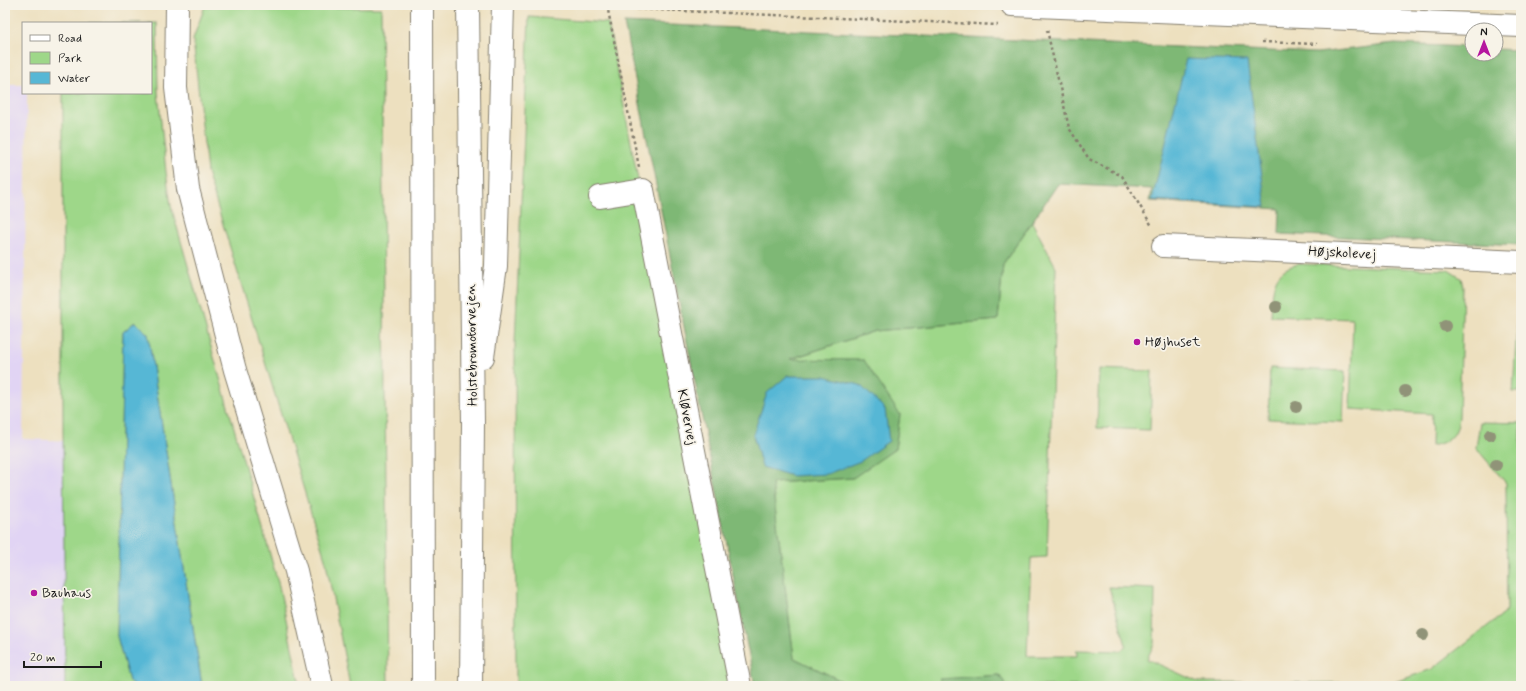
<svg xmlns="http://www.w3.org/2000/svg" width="1526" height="691" viewBox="0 0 1526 691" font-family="Mynerve,sans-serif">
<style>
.built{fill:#e1d4f4}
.green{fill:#9ed789;stroke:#5d7a52}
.forest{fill:#7eb875;stroke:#4d6a48}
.water{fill:#57b7d5;stroke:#3a6a78}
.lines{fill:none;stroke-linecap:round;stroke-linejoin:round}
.street-casing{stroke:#847e6e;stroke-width:24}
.secondary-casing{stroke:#847e6e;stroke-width:24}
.highway-casing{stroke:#847e6e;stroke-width:24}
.path{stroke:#847e6e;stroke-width:2.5;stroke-dasharray:3 3;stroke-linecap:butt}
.street{stroke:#fff;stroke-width:22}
.secondary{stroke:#fff;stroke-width:22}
.highway{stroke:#fff;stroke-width:22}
.tree{fill:#909378}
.poi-dot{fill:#b5179e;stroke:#f7f3e8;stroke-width:1.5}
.labels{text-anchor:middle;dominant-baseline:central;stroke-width:3.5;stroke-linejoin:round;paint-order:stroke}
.street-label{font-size:14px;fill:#1c1c1c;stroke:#f7f3e8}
.poi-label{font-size:14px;fill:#1c1c1c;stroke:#f7f3e8;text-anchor:start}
</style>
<rect width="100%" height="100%" fill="#f7f3e8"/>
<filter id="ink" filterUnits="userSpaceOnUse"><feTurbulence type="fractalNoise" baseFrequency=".025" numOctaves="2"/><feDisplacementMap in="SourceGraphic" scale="8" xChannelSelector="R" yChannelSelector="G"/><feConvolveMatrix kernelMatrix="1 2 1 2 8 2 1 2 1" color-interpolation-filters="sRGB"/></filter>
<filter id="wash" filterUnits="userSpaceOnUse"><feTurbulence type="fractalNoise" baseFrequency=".012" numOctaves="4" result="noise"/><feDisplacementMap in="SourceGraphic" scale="16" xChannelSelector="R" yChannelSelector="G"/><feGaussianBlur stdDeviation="0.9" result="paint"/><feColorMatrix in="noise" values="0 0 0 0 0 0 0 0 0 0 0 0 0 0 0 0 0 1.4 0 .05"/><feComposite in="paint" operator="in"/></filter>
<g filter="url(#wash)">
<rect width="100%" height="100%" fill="#ede0bf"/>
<path class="built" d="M5 85H23V93H27L23 439 70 441 67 686H5Z"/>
<g class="green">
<path d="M205 6 381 8 388 686H350L326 562 207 172 193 39Z"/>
<path d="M529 17 608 23 735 686H516L515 344Z"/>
<path d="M63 23H157L158 92 166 172 171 206 279 586 300 686H202L148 334 135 322 123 332 117 636 129 681 133 686H65L63 427V93H151V23Z"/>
<path d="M1032 222 1056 267 1047 557 1031 558 1027 656H1077V650L1121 651 1126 645 1109 587 1155 589 1154 644 1147 659 1198 682 1392 683 1432 669 1507 611 1506 483 1476 448 1480 422 1521 423V686H1007L999 675 940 680 942 686H852L794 658 772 483 852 478 895 449 900 414 788 360 875 331 998 320 1003 264Z"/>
<path d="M1299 264 1448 270 1461 278 1463 287 1459 417C1457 436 1450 442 1431 446L1432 414 1350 409 1353 319 1271 316C1273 291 1270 270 1299 264Z"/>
<path d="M1518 306H1521V392H1513Z"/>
<path d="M1270 368 1345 371 1343 422 1268 419Z"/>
<path d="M1099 369 1152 371 1150 430 1097 428Z"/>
</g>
<g class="forest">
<path d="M624 23 1317 53 1395 44 1472 47V54H1496V49L1521 50V245L1279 234 1280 209 1150 201 1152 189 1058 184 1003 264 998 320 875 331 790 359 864 360 900 415 895 449 853 478 772 483 794 658 852 686H755Z"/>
<path d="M999 675 1007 686H942L940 679Z"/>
</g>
<g class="water">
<path d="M1186 59 1247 61 1266 207 1152 200Z"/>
<path d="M135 322 148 334 202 686H133L129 681 117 636 123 332Z"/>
<path d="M787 376H824L860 385 885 409 889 441 861 461 827 474 792 476 762 467 753 435 767 393Z"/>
</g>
</g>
<g filter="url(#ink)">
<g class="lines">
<g class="street-casing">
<g id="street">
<path d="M600 197 643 190 740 686"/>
<path d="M1163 246 1521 262"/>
</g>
</g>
<g class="secondary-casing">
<path id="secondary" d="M1012 5 1521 26"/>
</g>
<g class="highway-casing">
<g id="highway">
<path d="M177 5 176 88 188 189 235 370 296 571 322 686"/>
<path d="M422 5 423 686"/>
<path d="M468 5 473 423 471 686"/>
<path d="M483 357 496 266 503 5"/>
</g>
</g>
<g class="path">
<path d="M547 5 998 25"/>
<path d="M607 5 639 167"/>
<path d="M1047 30 1069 128 1089 159 1122 176 1152 226"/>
<path d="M1262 42 1317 44"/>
</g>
<use href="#street" class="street"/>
<use href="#secondary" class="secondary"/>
<use href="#highway" class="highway"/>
</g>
<g class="tree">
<circle cx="1276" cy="307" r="6"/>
<circle cx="1445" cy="326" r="6"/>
<circle cx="1405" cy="391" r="6"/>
<circle cx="1296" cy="407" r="6"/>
<circle cx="1490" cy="435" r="6"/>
<circle cx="1496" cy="465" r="6"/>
<circle cx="1423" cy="635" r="6"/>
</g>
</g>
<g class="poi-dot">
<circle cx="1137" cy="342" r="4"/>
<circle cx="34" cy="593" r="4"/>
</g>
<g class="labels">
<g class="street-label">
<text transform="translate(1342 253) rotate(3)">Højskolevej</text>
<text transform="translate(472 345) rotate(-91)">Holstebromotorvejen</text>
<text transform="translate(687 417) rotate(79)">Kløvervej</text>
</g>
<g class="poi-label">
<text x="1145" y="342">Højhuset</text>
<text x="42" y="593">Bauhaus</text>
</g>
</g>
<rect width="1526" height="691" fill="none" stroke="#f7f3e8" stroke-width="20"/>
<rect x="22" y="22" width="130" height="72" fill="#f7f3e8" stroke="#9f9d96"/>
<rect x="30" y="35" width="20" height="6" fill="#ffffff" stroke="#9f9d96"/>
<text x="58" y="42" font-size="12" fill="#1c1c1c">Road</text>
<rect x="30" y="52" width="20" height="12" fill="#9ed789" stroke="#9f9d96"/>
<text x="58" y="62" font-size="12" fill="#1c1c1c">Park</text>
<rect x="30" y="72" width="20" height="12" fill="#57b7d5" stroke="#9f9d96"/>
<text x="58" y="82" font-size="12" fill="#1c1c1c">Water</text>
<g transform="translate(1484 42)"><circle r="19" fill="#f7f3e8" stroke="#9f9d96"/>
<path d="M0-3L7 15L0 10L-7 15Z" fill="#b5179e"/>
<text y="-6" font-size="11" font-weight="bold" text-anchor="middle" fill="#1c1c1c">N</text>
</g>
<path d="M24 661v6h77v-6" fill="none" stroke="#1c1c1c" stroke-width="2"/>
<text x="30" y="661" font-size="12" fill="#1c1c1c" stroke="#f7f3e8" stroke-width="3" paint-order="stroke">20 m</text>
</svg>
